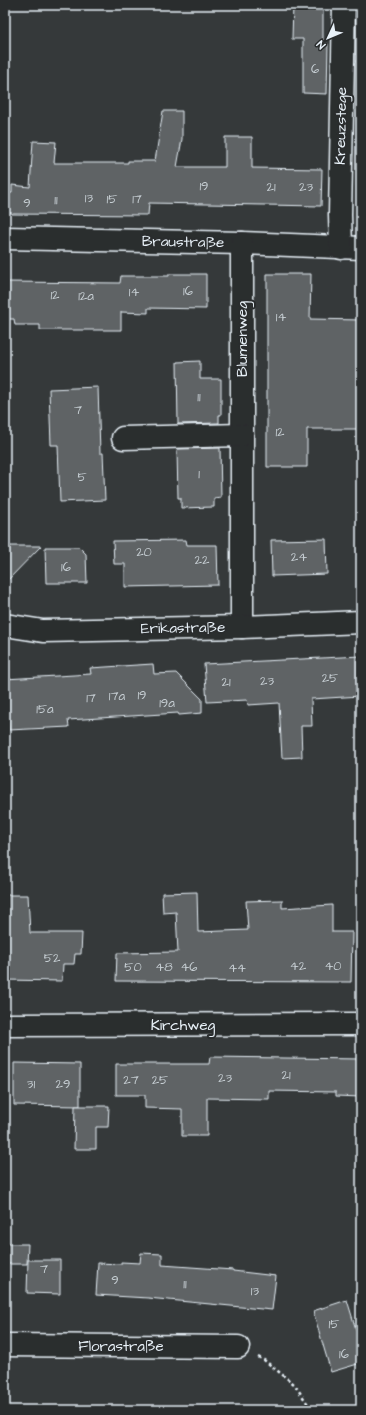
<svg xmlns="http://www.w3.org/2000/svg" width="366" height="1415" viewBox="0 0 366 1415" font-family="'Architects Daughter',sans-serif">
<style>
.building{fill:#5f6365;stroke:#e8f1f8}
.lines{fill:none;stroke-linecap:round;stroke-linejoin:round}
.minor-casing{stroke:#e8f1f8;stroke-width:25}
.path{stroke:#e8f1f8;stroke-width:2.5;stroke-dasharray:3 3;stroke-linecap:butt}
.minor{stroke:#2a2d2e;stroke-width:22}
.labels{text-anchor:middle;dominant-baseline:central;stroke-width:4;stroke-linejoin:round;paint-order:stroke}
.number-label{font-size:13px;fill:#c6ced3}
.street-label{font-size:15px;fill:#e8f1f8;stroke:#2a2d2e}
</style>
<rect width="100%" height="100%" fill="#35393a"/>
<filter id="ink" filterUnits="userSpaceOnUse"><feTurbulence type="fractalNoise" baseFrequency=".025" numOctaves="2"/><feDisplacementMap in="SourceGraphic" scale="8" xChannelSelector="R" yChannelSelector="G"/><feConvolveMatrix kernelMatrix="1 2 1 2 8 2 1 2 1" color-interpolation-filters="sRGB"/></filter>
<g filter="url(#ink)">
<g class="building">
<path d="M293 5H323V44H328L327 94 303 93V39H292Z"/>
<path d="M163 111H182V139L177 167H225V137H252V168L322 169 321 206 149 203 148 215 12 214V213L5 212V193H12V185L30 187 33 141 56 142 54 163H128V161H155Z"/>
<path d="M169 274H206V309L148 308V313L121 312V330H40V325H15L14 319H5V282L120 283 121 276H169Z"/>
<path d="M267 274H311L310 319 361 320V429H307V467H267Z"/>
<path d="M200 361V379H221V415H219V423L178 424 177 362Z"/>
<path d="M98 387 100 453H103L105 500 60 502 58 445H51L49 389Z"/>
<path d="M220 448 221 497 214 498V507L181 508V498H178L177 450 178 449Z"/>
<path d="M326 539 327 574 272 576 271 540Z"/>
<path d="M186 540 187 545H217L218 585 125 587V564H114L113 541Z"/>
<path d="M5 546H41L5 583Z"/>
<path d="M45 547H79L86 554 87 583H46Z"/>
<path d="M361 656V696L311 699 312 726H301L302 757 282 758 279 703 248 705 247 700 207 702 204 664Z"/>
<path d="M153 664 154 674 176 673 202 699V713L179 715 178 713 68 720 69 727 9 730 8 719H5V679L91 674 90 668Z"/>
<path d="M197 892 198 932 248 930 246 901 282 900V908L332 905V932H352L351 982 116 981 117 953 178 952 176 912 163 913 162 893Z"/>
<path d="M5 895H28L30 933H82L81 954H75L74 964H63L62 981 5 980Z"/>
<path d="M210 1057 361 1059V1097L336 1096V1092L269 1091V1099L207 1098V1136H182V1109L145 1108V1095H116V1064H209Z"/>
<path d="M14 1063 80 1064V1106L14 1105Z"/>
<path d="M75 1106H109L108 1127H96V1149H74Z"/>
<path d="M5 1244H28L27 1264H5Z"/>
<path d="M141 1253 162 1254V1265L233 1270V1271L276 1276 272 1310 148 1298 96 1295 98 1263 121 1264V1262L140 1263Z"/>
<path d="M28 1260H60V1294L27 1293Z"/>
<path d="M347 1300 361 1346V1363L331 1372 313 1311Z"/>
</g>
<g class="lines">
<g class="minor-casing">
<g id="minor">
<path d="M5 238 242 243 361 248"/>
<path d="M242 243V627"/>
<path d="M341 248 340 215 344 5"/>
<path d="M123 438 242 435"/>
<path d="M5 625 43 631 242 627 361 622"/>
<path d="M5 1025 361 1024"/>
<path d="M5 1345 238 1347"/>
</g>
</g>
<path class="path" d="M258 1357 264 1360 294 1384 312 1410"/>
<use href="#minor" class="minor"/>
</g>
</g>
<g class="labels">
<g class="number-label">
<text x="315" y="69">6</text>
<text x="204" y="186">19</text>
<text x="271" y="187">21</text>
<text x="306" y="187">23</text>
<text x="89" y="198">13</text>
<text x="112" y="199">15</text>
<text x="137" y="199">17</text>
<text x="56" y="200">11</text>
<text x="27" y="203">9</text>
<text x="188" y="291">16</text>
<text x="134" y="292">14</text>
<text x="55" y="295">12</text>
<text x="86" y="296">12a</text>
<text x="281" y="317">14</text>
<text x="199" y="397">11</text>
<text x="78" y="410">7</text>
<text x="280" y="432">12</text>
<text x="199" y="474">1</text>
<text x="82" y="477">5</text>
<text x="144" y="552">20</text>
<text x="299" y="557">24</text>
<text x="202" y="560">22</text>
<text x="66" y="567">16</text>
<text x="330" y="678">25</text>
<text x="267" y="681">23</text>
<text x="226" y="682">21</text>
<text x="142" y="695">19</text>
<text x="117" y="696">17a</text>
<text x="91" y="698">17</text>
<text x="167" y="703">19a</text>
<text x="45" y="709">15a</text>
<text x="52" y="958">52</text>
<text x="298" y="966">42</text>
<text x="333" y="966">40</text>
<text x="133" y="967">50</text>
<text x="164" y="967">48</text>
<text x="189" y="967">46</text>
<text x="237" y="968">44</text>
<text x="286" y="1075">21</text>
<text x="225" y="1078">23</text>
<text x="131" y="1080">27</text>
<text x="160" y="1080">25</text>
<text x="31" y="1084">31</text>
<text x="63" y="1084">29</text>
<text x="44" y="1269">7</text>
<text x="115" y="1280">9</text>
<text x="185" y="1284">11</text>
<text x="255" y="1291">13</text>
<text x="334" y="1324">15</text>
<text x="344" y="1354">16</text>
</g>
<g class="street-label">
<text transform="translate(341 126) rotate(-89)">Kreuzstege</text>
<text transform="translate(183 242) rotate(1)">Braustraße</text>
<text transform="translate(242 339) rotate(-90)">Blumenweg</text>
<text transform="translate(183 628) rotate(-1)">Erikastraße</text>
<text x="183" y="1025">Kirchweg</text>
<text x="121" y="1346">Florastraße</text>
</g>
</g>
<rect width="366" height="1415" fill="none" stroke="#2a2d2e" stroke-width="20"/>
<rect x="10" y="10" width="346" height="1395" fill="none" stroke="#e8f1f8" stroke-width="1.5" filter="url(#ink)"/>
<g transform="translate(328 38) rotate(226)" stroke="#2a2d2e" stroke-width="3" paint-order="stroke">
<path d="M0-3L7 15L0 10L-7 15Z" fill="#e8f1f8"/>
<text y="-6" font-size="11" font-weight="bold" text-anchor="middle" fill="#e8f1f8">N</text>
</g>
</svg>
